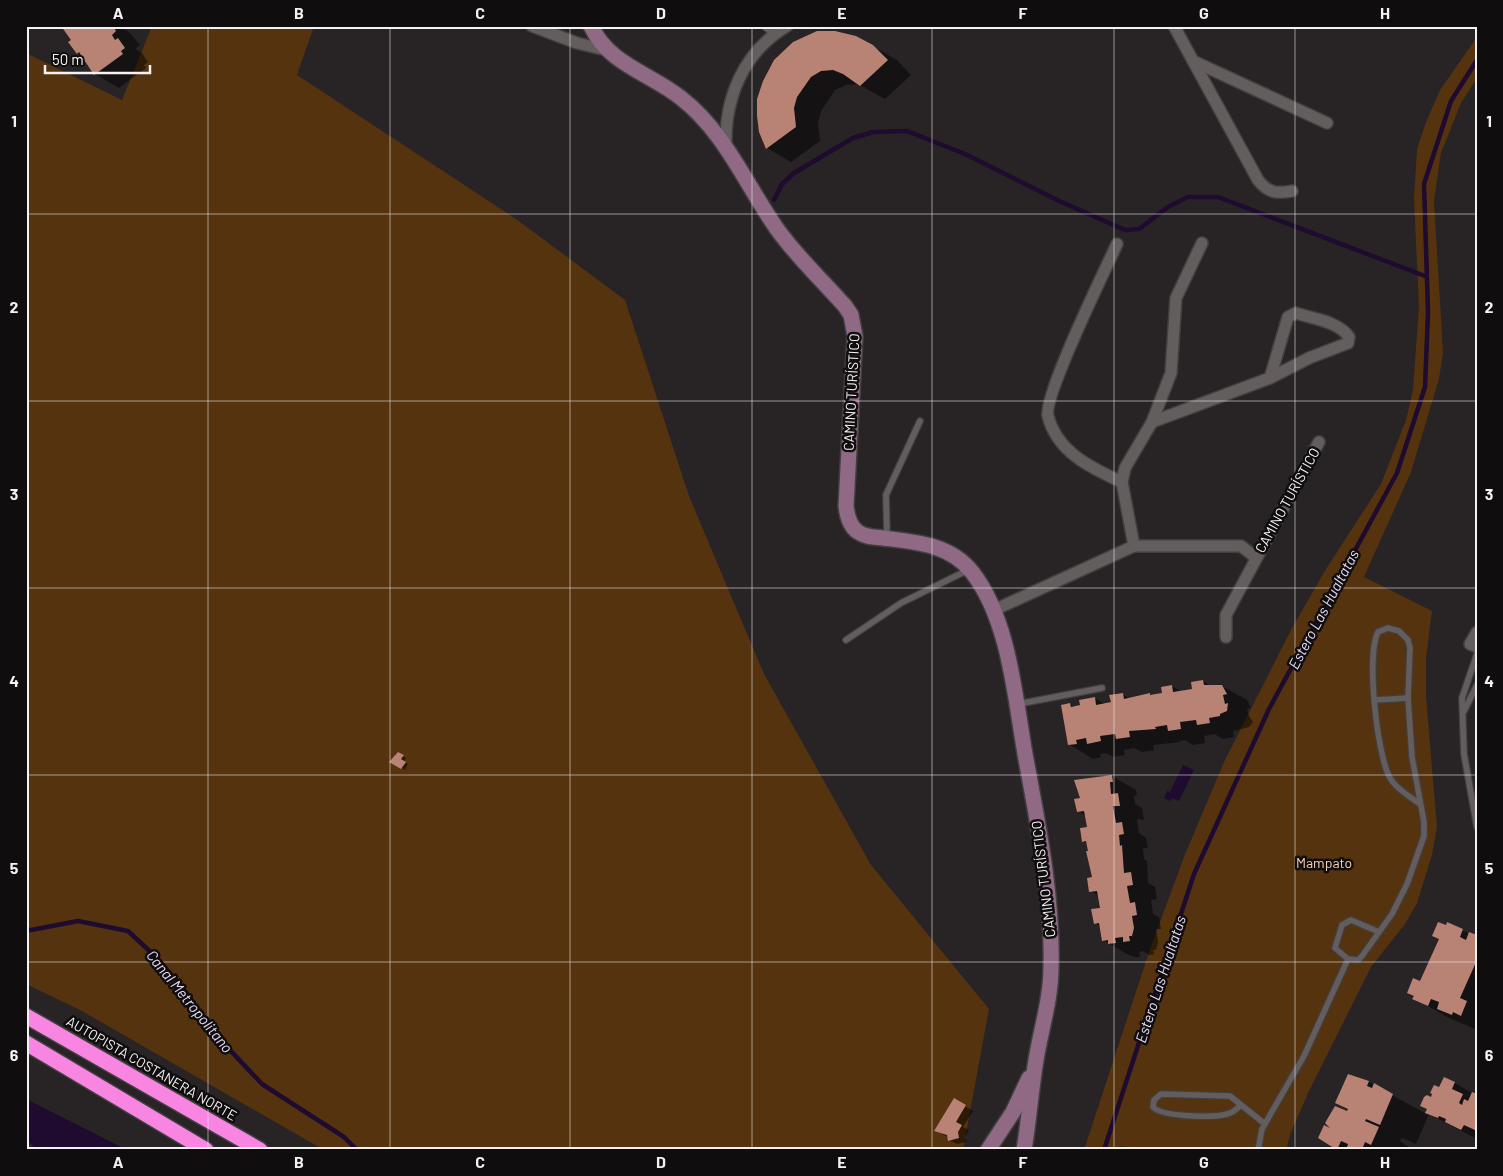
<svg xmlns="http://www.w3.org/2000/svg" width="1503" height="1176" viewBox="0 0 1503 1176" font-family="Barlow,sans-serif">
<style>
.green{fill:#55330e}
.water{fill:#1e0b2f}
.shadow{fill:#0007}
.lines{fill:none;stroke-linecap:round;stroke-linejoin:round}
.stream{stroke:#1e0b2f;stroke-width:4.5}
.building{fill:#b88275}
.lane-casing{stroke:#433f40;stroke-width:8}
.street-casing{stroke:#433f40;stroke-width:14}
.secondary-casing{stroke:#433f40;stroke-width:18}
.highway-casing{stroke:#433f40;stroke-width:18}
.lane{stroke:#635d5e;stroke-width:5.5}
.street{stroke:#635d5e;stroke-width:11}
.secondary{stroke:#906985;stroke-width:15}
.highway{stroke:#f885e1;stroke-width:15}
.grid{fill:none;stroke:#f6f2f3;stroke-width:1;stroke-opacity:0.55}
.labels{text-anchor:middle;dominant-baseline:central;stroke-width:5;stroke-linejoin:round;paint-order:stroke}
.street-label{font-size:14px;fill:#f6f2f3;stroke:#0f0d0d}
.park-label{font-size:14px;fill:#fad5b4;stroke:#0f0d0d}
.water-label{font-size:15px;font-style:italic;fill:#e8dcf8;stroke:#0f0d0d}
.neatline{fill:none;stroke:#f6f2f3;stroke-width:2}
.grid-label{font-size:16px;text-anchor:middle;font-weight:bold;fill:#f6f2f3}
</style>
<rect width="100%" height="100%" fill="#282324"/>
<g class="green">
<path d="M152 26H314L297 75 516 219 625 300 689 496 764 674 871 865 989 1009 963 1150H324L80 1010 26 984V53L122 100Z"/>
<path d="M1477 37V78L1461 103 1441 153 1434 200 1443 353 1439 379 1411 472 1364 577 1432 611 1426 658V696L1437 827 1432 855 1417 903 1405 924 1371 967 1309 1091 1291 1132 1286 1150H1159L1119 1146 1118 1150H1084L1150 949 1184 857 1224 762 1291 630 1326 569 1381 484 1406 420 1413 390 1419 306 1414 199 1417 149 1426 122 1440 90Z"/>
</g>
<g class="water">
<path d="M1183 765 1194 770 1179 801 1172 798 1170 801 1164 798 1167 791 1170 792Z"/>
<path d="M26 1099 127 1150H37L26 1139Z"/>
</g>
<g class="shadow">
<path d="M62 26H121L131 34 140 45 135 49 142 53 148 62 144 65 146 68 119 88 95 74 84 57 77 53 73 40Z"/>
<path d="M872 46 897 60 911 75 885 99 858 84 846 85 835 90 821 111 818 123 820 141 791 162 767 148 759 99Z"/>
<path d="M1203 681 1211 686H1222L1247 700 1251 708 1247 709 1249 716 1253 722 1249 727 1233 731 1234 737 1222 739 1215 734 1204 736 1205 743 1193 745 1185 740 1179 741 1180 742 1153 745 1154 750 1142 752 1134 748 1124 750 1125 755 1113 757 1106 753 1100 754 1101 757 1093 759 1069 744 1070 704 1075 707 1094 698 1105 704 1112 703 1122 694 1130 699 1150 694 1153 696 1164 694 1172 686 1182 692 1193 690Z"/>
<path d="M398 753 406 758 404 762 408 764 405 770 390 761Z"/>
<path d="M1112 776 1136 790 1137 795 1134 796 1135 804 1142 808 1144 820 1137 819 1139 833 1146 838 1148 848H1143L1144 859 1147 861 1148 883 1155 887 1157 899 1151 900 1153 914 1159 917 1161 929H1156L1158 942 1156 950H1153L1154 954 1149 955 1143 951 1139 952 1140 957H1134L1127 954 1103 940 1101 927 1095 923 1101 909 1099 896 1091 891 1094 878 1088 843 1083 841 1088 828 1086 816 1078 811 1081 799Z"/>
<path d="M1448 924 1477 937V1030L1449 1018 1414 998Z"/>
<path d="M1349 1075 1369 1082 1426 1114 1432 1098 1444 1078 1455 1083 1477 1096V1139L1429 1114 1416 1144 1402 1138 1400 1141 1413 1150H1339L1319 1137 1335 1131 1347 1112 1349 1110 1337 1103Z"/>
<path d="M955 1100 973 1111 963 1127 969 1130 965 1137 966 1142 957 1144 949 1140 948 1137 936 1131Z"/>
</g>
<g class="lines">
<g class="stream">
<path d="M774 200 782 184 794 173 853 138 873 132 907 131 965 154 1057 200 1125 230 1139 229 1168 207 1188 197H1218L1425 276"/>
<path d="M26 931 78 921 128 931 156 957 188 995 211 1030 262 1084 344 1137 357 1150"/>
<path d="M1104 1150 1194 874 1269 709 1397 473 1425 387 1428 312 1424 184 1451 101 1477 60"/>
</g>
</g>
<g class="building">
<path d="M61 26H113L116 31 112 35 115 40 118 38 125 48 121 51 123 54 94 75 79 52 77 54 68 42 71 40Z"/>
<path d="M817 31H835L856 36 873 45 888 60 860 86 843 74 833 70 821 71 811 77 797 97 794 108 796 127 766 149 759 132 757 116V99L763 81 774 60 793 42Z"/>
<path d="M1203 680 1204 685H1222L1227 694 1223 695 1225 704 1228 703 1227 711 1220 714V716L1209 718 1210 723 1197 725 1196 720 1180 722 1181 729 1168 731 1167 725 1155 727 1156 729 1129 731 1130 737 1116 739 1115 734 1100 736 1101 741 1087 744 1086 738 1076 740 1077 744 1068 745 1061 705 1070 703 1071 707 1080 705 1079 700 1095 697 1096 705 1111 702 1109 695 1123 693 1124 699 1150 693V695L1162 693 1161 687 1172 685 1173 692 1192 689 1191 682Z"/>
<path d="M398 752 404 755 401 759 406 762 401 769 389 762Z"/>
<path d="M1112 775 1113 782H1110L1111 794 1118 793 1120 806H1113L1116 823 1122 822 1124 834 1119 835 1120 846 1122 845 1124 873 1131 872 1133 885 1127 886 1130 903 1135 902 1137 915 1132 916 1134 928 1132 936H1129L1130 941 1123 942V937L1115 938 1116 943 1108 944V940L1102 941 1099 923 1094 924 1091 909 1100 908 1097 891 1089 892 1087 878 1092 877 1086 851H1088L1086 841 1082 842 1080 828 1087 827 1084 811 1077 812 1074 799 1080 798 1074 780Z"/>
<path d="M1438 922 1446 925 1447 922 1463 929 1460 937 1466 940 1469 932 1477 935V960L1460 998 1467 1001 1461 1016 1453 1012 1452 1015 1437 1009 1439 1002 1431 999 1428 1006 1412 999 1414 996 1407 993 1413 978 1420 981 1439 939 1432 936Z"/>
<path d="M1348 1074 1369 1081 1367 1086 1372 1088 1374 1083 1393 1094 1380 1125 1366 1119 1365 1121 1379 1127 1371 1145 1365 1142 1363 1147 1370 1150H1346L1348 1144 1341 1141 1337 1150 1318 1138 1324 1125 1330 1128 1325 1123 1335 1106 1347 1111 1348 1109 1335 1103Z"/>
<path d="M1444 1077 1455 1082 1452 1089 1463 1094 1459 1103 1462 1105 1464 1099 1468 1101 1472 1092 1477 1094V1131L1464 1125 1461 1130 1445 1122 1446 1119 1439 1116 1438 1118 1425 1113 1427 1109 1420 1106 1424 1097 1427 1095 1431 1097 1432 1094 1430 1093 1434 1085 1439 1087Z"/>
<path d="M954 1098 966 1105 956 1122 962 1125 958 1132 959 1138 948 1141 947 1135 934 1131Z"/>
</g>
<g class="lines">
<g class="lane-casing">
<g id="lane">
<path d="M764 26 774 35"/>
<path d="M887 537 886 495 920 421"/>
<path d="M846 640 901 603 968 570"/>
<path d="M1477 654 1462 698 1464 754 1477 827"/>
<path d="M1375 700 1408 698"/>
<path d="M1018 704 1102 688"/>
<path d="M1464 711 1477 685"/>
<path d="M1348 959 1358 960 1362 956 1392 914 1407 884 1424 836V822L1412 757 1408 698 1410 648 1408 640 1399 631 1388 628 1378 632C1366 656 1377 752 1389 776 1395 788 1409 796 1420 804"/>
<path d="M1241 1105C1237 1109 1233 1113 1227 1114 1214 1118 1162 1117 1153 1107L1154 1100 1161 1094 1230 1096 1265 1124"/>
<path d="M1258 1150 1262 1129 1304 1056 1348 959 1335 948 1342 925 1351 920 1379 932"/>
</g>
</g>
<g class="street-casing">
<g id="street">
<path d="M532 26 577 43 606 50"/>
<path d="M1174 26 1258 180C1268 193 1277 194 1292 191"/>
<path d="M1193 61 1327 123"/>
<path d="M726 149C724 99 743 52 787 26"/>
<path d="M1117 244C1105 270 1043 397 1048 416 1057 452 1091 468 1122 482"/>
<path d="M1152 422 1270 378 1309 358 1348 343 1349 337C1338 321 1313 319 1296 313L1288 317 1270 378"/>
<path d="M1134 546 1122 482 1125 468 1152 422 1171 373 1176 298 1202 243"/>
<path d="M994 610 1134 546H1241L1255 557"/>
<path d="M1477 632 1470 644 1477 647"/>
<path d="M1226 637V615L1319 442"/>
</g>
</g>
<g class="secondary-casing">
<g id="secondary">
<path d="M591 26C609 65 650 73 681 98 725 132 746 185 777 229 797 257 822 280 845 306L851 315 855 336 846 506C847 515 849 526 858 532 865 537 874 537 883 538 915 542 950 544 972 572 1009 619 1015 697 1025 754 1038 824 1053 896 1051 967 1051 999 1041 1029 1036 1060 1031 1090 1029 1120 1024 1150"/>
<path d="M988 1150 1013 1112 1029 1078"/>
</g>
</g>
<g class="highway-casing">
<g id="highway">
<path d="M26 1016 260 1150"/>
<path d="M26 1043 206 1150"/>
</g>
</g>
<use href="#lane" class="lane"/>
<use href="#street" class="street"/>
<use href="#secondary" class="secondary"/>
<use href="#highway" class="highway"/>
</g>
<path class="grid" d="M208 26V1150M390 26V1150M570 26V1150M752 26V1150M932 26V1150M1114 26V1150M1295 26V1150M26 214H1477M26 401H1477M26 588H1477M26 775H1477M26 962H1477"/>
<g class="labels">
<g class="street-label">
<text transform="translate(851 392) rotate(-87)">CAMINO TURÍSTICO</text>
<text transform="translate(1287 500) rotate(-61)">CAMINO TURÍSTICO</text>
<text transform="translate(1043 879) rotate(-97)">CAMINO TURÍSTICO</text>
<text transform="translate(152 1068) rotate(30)">AUTOPISTA COSTANERA NORTE</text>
</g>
<g class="park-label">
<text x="1324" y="862">Mampato</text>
</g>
<g class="water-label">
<text transform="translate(1323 609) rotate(-62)">Estero Las Hualtatas</text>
<text transform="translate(1160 979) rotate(-72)">Estero Las Hualtatas</text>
<text transform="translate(190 1001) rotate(51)">Canal Metropolitano</text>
</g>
</g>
<rect width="1503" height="1176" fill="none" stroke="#0f0d0d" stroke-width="55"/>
<path d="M45 65v8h105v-8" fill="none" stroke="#f6f2f3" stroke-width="2.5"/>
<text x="52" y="65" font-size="15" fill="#f6f2f3" stroke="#0f0d0d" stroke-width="4" paint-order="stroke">50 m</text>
<rect x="28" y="28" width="1448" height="1120" class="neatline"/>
<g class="grid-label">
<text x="118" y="19">A</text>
<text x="299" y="19">B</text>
<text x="480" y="19">C</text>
<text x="661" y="19">D</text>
<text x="842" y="19">E</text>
<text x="1023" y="19">F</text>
<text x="1204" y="19">G</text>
<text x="1385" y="19">H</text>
<text x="14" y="127">1</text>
<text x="1489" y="127">1</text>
<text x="14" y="313">2</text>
<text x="1489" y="313">2</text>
<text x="14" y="500">3</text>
<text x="1489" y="500">3</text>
<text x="14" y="687">4</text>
<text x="1489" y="687">4</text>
<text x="14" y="874">5</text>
<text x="1489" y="874">5</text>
<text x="14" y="1061">6</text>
<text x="1489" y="1061">6</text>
<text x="118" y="1168">A</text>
<text x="299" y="1168">B</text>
<text x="480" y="1168">C</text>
<text x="661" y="1168">D</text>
<text x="842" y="1168">E</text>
<text x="1023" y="1168">F</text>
<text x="1204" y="1168">G</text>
<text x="1385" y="1168">H</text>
</g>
</svg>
